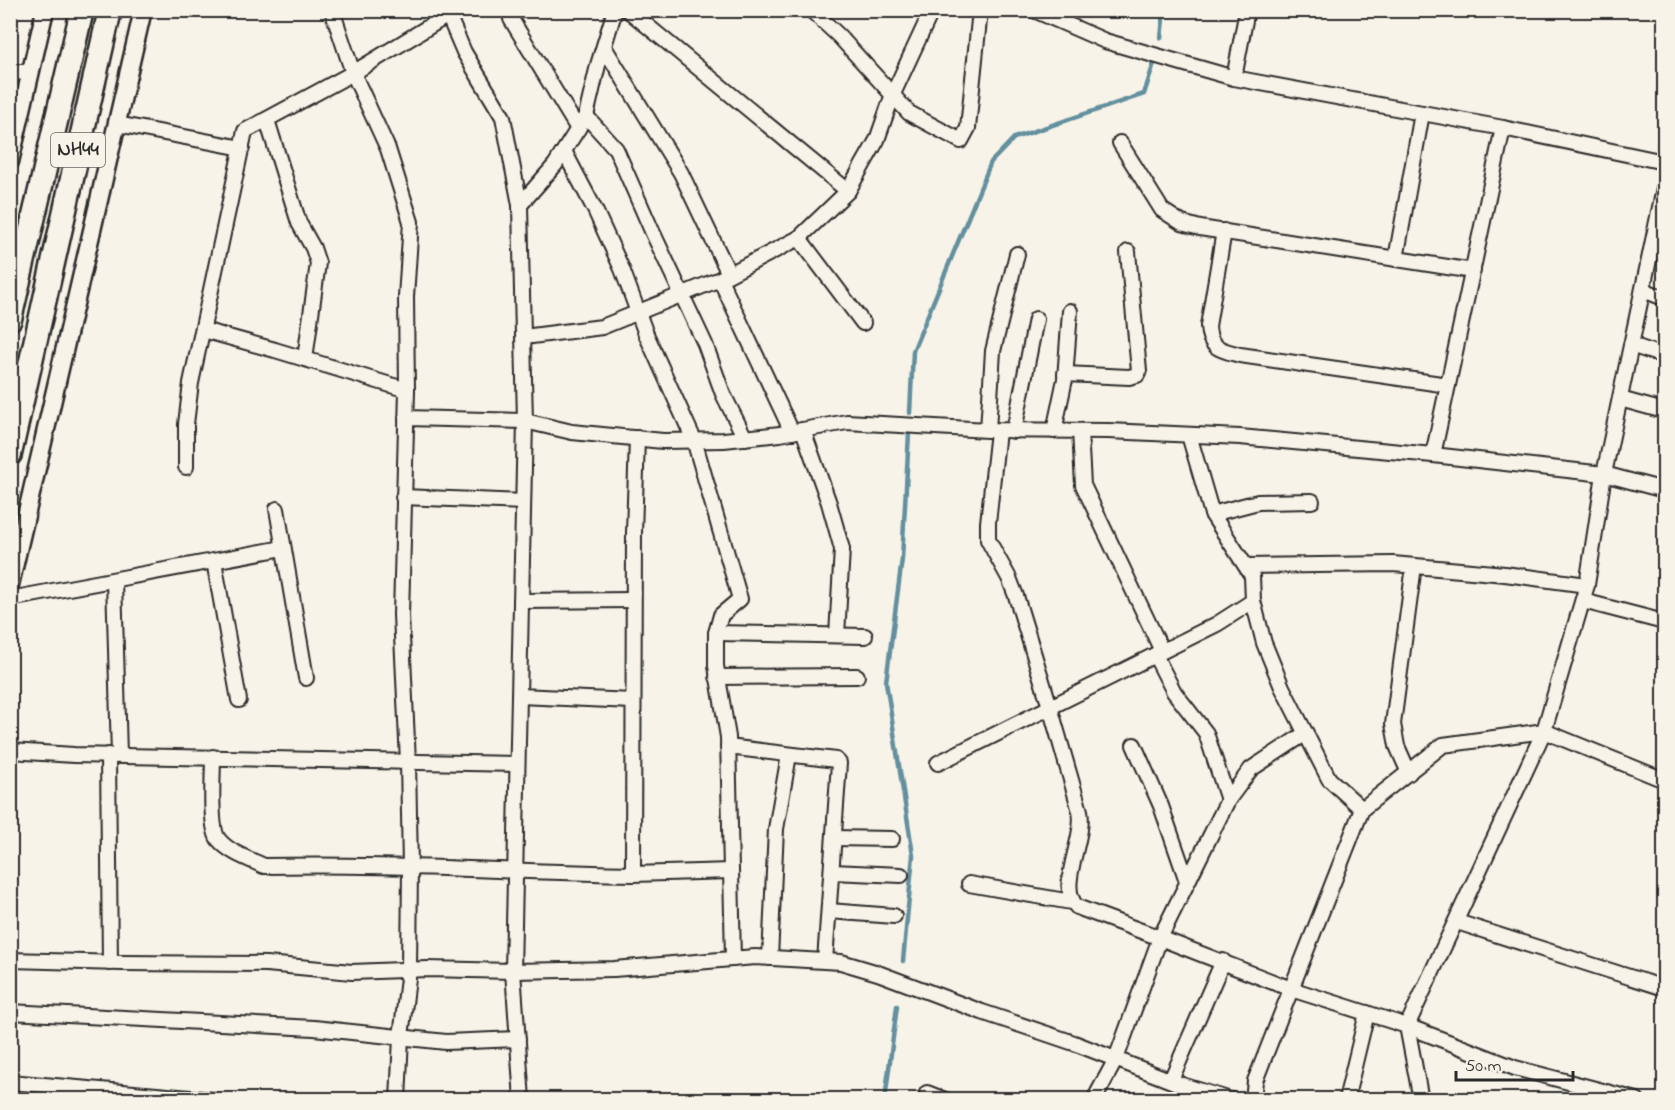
<svg xmlns="http://www.w3.org/2000/svg" width="1675" height="1110" viewBox="0 0 1675 1110" font-family="'Indie Flower',sans-serif">
<style>
.lines{fill:none;stroke-linecap:round;stroke-linejoin:round}
.stream{stroke:#638f9e;stroke-width:4.5}
.minor-casing{stroke:#2b2b2b;stroke-width:18}
.tertiary-casing{stroke:#2b2b2b;stroke-width:21}
.trunk-casing{stroke:#2b2b2b;stroke-width:27}
.minor{stroke:#f7f3e8;stroke-width:14}
.tertiary{stroke:#f7f3e8;stroke-width:16}
.trunk{stroke:#f7f3e8;stroke-width:22}
.labels{text-anchor:middle;dominant-baseline:central;stroke-width:4.5;stroke-linejoin:round;paint-order:stroke}
.shield{fill:#f7f3e8;stroke:#686764;stroke-width:1.5}
.shield-label{font-size:20px;font-weight:bold;fill:#2b2b2b}
</style>
<rect width="100%" height="100%" fill="#f7f3e8"/>
<filter id="ink" filterUnits="userSpaceOnUse"><feTurbulence type="fractalNoise" baseFrequency=".0167" numOctaves="2"/><feDisplacementMap in="SourceGraphic" scale="12" xChannelSelector="R" yChannelSelector="G"/><feConvolveMatrix kernelMatrix="1 2 1 2 8 2 1 2 1" color-interpolation-filters="sRGB"/></filter>
<g filter="url(#ink)">
<g class="lines">
<g class="stream">
<path d="M1161 38 1164 10"/>
<path d="M910 413 913 351 991 162 1014 138 1144 94 1154 63"/>
<path d="M903 961 913 855 886 682 902 559 909 433"/>
<path d="M885 1100 897 1006"/>
</g>
<g class="minor-casing">
<g id="minor">
<path d="M332 10 353 73 388 149 411 222 406 297 407 390 401 615 408 762 410 867 409 970 401 1037 398 1100"/>
<path d="M446 10 464 52 503 117 520 205 525 421 513 971 522 1100"/>
<path d="M628 10 848 191"/>
<path d="M811 10 839 36 909 113 961 141 968 128 980 10"/>
<path d="M1034 10 1105 41 1234 78 1503 128 1664 162"/>
<path d="M511 19 578 129"/>
<path d="M604 47 681 173 729 274"/>
<path d="M10 74 31 70"/>
<path d="M1234 78 1247 10"/>
<path d="M586 116 616 149 652 231 705 344 723 394 745 438"/>
<path d="M267 120 299 223 313 248 318 263 305 359"/>
<path d="M117 124 242 148"/>
<path d="M1120 143 1162 210 1182 223 1200 228 1473 271"/>
<path d="M564 151 595 210 622 269 646 334 694 440 740 599 721 615 716 633V666L728 737 733 959"/>
<path d="M520 205 555 165 586 116 598 65 615 10"/>
<path d="M1224 231 1208 326C1209 349 1221 350 1240 355L1448 385"/>
<path d="M799 238 863 323"/>
<path d="M1396 259 1422 113"/>
<path d="M720 279 792 432"/>
<path d="M1643 290 1664 298"/>
<path d="M203 330 275 350 407 390"/>
<path d="M524 337 602 327 720 279 799 238 848 191 877 140 893 94 932 10"/>
<path d="M1631 345 1664 356"/>
<path d="M1065 374 1129 377 1137 375 1139 371 1128 252"/>
<path d="M1620 399 1664 411"/>
<path d="M406 418 525 421 572 432 663 441 724 440 780 434 847 422 988 430 1108 431 1240 437 1433 455 1604 474 1664 490"/>
<path d="M803 430 829 503 842 549 837 635"/>
<path d="M988 430 993 351 1017 254"/>
<path d="M998 431 988 523V540L1009 578 1016 596 1050 707 1080 811C1086 839 1056 886 1077 907L1160 938 1116 1059 1094 1100"/>
<path d="M1014 431 1036 319"/>
<path d="M1054 431 1065 379 1070 311"/>
<path d="M1080 431 1083 485 1162 651"/>
<path d="M1189 435 1212 514 1252 576 1253 601 1264 643 1282 687 1329 779 1362 809"/>
<path d="M1433 455 1503 128"/>
<path d="M186 467V424L191 383 245 131 353 73 448 15"/>
<path d="M403 497 523 502"/>
<path d="M277 509 306 678"/>
<path d="M1212 514 1258 502 1312 501"/>
<path d="M214 561 239 700"/>
<path d="M1247 566 1393 564 1505 574 1587 585"/>
<path d="M114 580 119 755"/>
<path d="M10 599 283 548"/>
<path d="M521 601 633 600"/>
<path d="M1583 601 1664 622"/>
<path d="M716 633 865 636"/>
<path d="M1155 655 1174 692 1206 733 1228 800 1251 769 1306 733"/>
<path d="M717 677 857 676"/>
<path d="M519 696 633 701"/>
<path d="M1134 745 1161 806 1187 881"/>
<path d="M728 747 836 760 839 763 825 961"/>
<path d="M10 751 74 755 517 764"/>
<path d="M108 755 110 963"/>
<path d="M213 757C213 774 209 829 219 840 230 853 249 859 264 866 387 863 510 872 633 874L634 533 637 438"/>
<path d="M938 763 1217 624 1253 601"/>
<path d="M1409 773 1397 746 1393 724 1414 566"/>
<path d="M1228 800 1160 938 1291 989 1407 1026 1515 1068 1637 1100"/>
<path d="M834 838 892 839"/>
<path d="M832 872 901 875"/>
<path d="M633 874 731 871"/>
<path d="M969 884 1071 902"/>
<path d="M829 911 894 916"/>
<path d="M1457 922 1664 988"/>
<path d="M770 958 776 829 789 755"/>
<path d="M10 960 121 963 267 964 352 972 427 969 513 971 614 969 755 957 841 962 878 973 982 1012 1074 1043 1182 1085 1231 1100"/>
<path d="M10 1012 314 1028 446 1042 518 1039"/>
<path d="M1171 1080 1223 961"/>
<path d="M10 1082 213 1100"/>
<path d="M927 1093 945 1100"/>
<path d="M1253 1100 1255 1081 1362 809 1443 745 1544 731 1664 780"/>
<path d="M1346 1100 1367 1013"/>
<path d="M1421 1100 1407 1026 1544 731 1587 585 1604 474 1664 188"/>
</g>
</g>
<g class="tertiary-casing">
<g id="tertiary">
<path d="M10 162 45 10"/>
<path d="M10 585 143 10"/>
</g>
</g>
<g class="trunk-casing">
<g id="trunk">
<path d="M10 319 82 10"/>
<path d="M10 454 110 10"/>
</g>
</g>
<use href="#minor" class="minor"/>
<use href="#tertiary" class="tertiary"/>
<use href="#trunk" class="trunk"/>
</g>
</g>
<g class="labels">
<rect class="shield" x="51" y="133" width="54" height="34" rx="4.5"/>
<g class="shield-label">
<text x="78" y="150">NH44</text>
</g>
</g>
<rect width="1675" height="1110" fill="none" stroke="#f7f3e8" stroke-width="36"/>
<rect x="18" y="18" width="1639" height="1074" fill="none" stroke="#2b2b2b" stroke-width="2" filter="url(#ink)"/>
<path d="M1456 1071v9h117v-9" fill="none" stroke="#2b2b2b" stroke-width="3"/>
<text x="1465" y="1071" font-size="18" fill="#2b2b2b" stroke="#f7f3e8" stroke-width="4.5" paint-order="stroke">50 m</text>
</svg>
